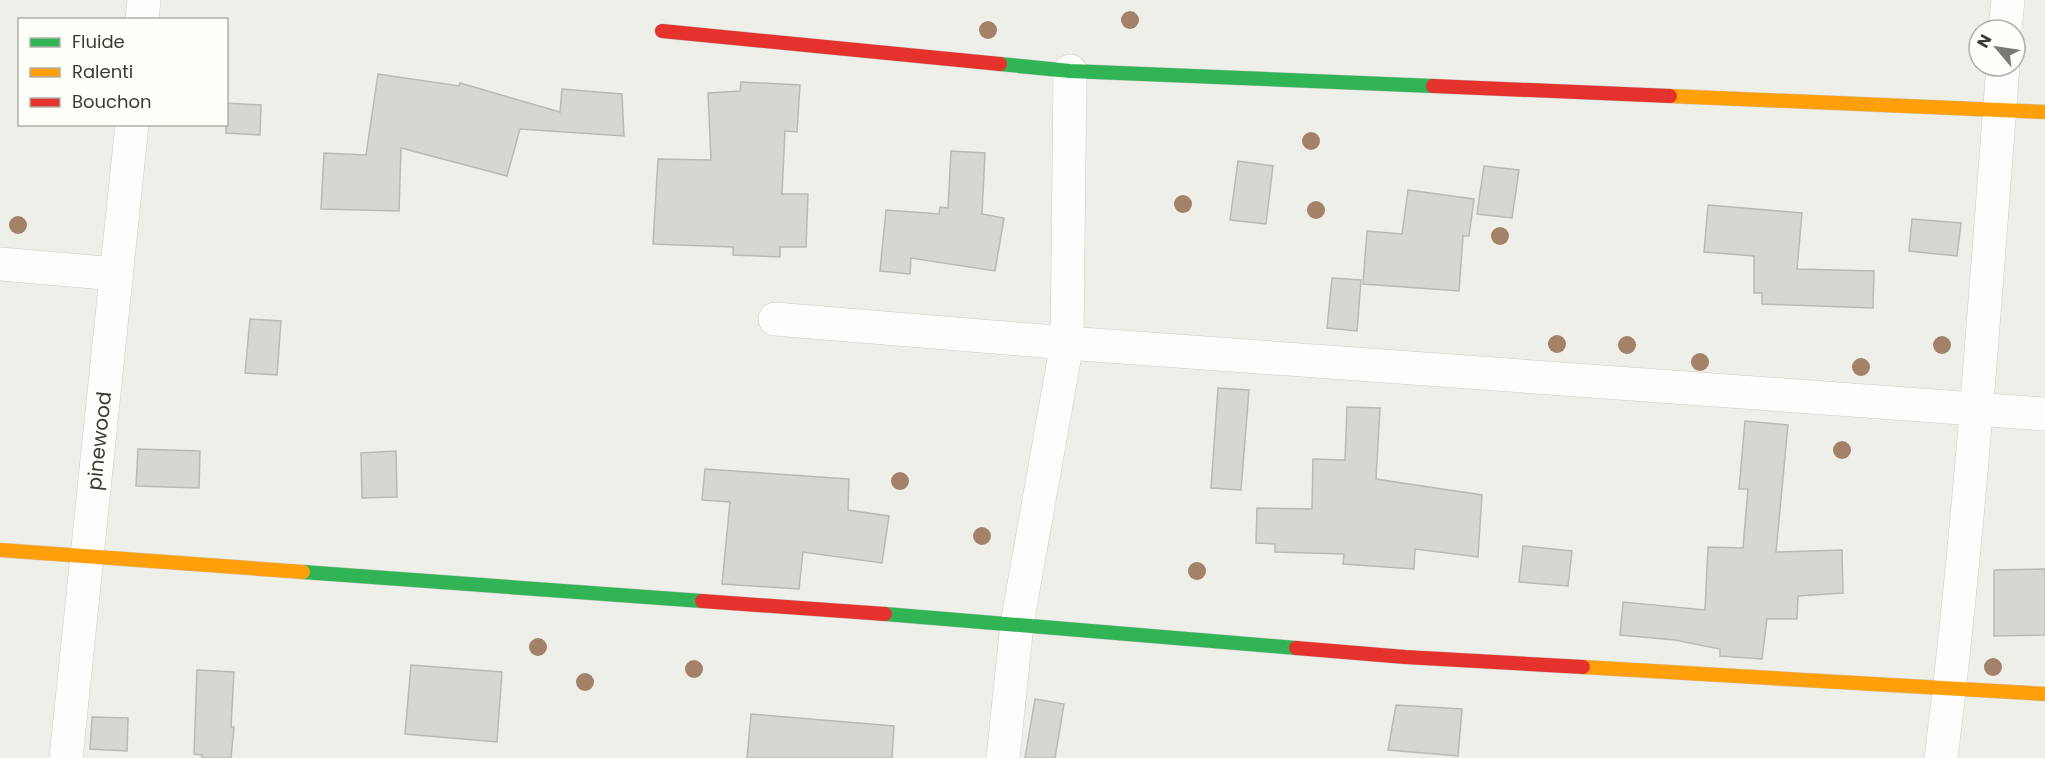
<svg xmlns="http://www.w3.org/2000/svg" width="2045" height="758" viewBox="0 0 2045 758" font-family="Poppins,sans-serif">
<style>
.building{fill:#d7d6d1;stroke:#bab9b4;stroke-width:1.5}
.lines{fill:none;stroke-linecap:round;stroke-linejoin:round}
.street-casing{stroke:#ccccc7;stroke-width:34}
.fast-casing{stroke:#ccccc7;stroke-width:15}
.slow-casing{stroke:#ccccc7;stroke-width:15}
.jam-casing{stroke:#ccccc7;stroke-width:15}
.street{stroke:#fdfdfc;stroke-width:33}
.fast{stroke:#30b455;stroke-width:14}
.slow{stroke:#ff9f0a;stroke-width:14}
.jam{stroke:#e5322d;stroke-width:14}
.tree{fill:#a48169}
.labels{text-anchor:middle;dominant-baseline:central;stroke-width:4.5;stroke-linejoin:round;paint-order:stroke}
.street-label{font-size:20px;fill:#3b3b36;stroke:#fefff8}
</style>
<rect width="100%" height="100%" fill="#efefe9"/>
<g class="building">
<path d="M378 74 459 86 460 83 560 112 562 89 622 94 624 136 520 129 507 176 401 148 399 211 321 209 324 153 366 155Z"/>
<path d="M741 82 800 85 797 132 785 131 782 194H808L806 247H780V257L733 255V247L653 244 658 159 711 160 708 93 740 91Z"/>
<path d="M226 103 261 105 260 135 226 133Z"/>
<path d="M951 151 985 153 982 214 1004 218 995 271 911 258 910 274 880 271 886 210 939 214 940 207 948 208Z"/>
<path d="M1238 161 1273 166 1266 224 1230 220Z"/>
<path d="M1484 166 1519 170 1512 218 1477 214Z"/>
<path d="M1408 190 1474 199 1469 236H1463L1459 291 1363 284 1367 231 1402 234Z"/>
<path d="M1708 205 1802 213 1797 269 1874 271 1873 308 1762 304V293H1754V256L1704 252Z"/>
<path d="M1912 219 1961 223 1957 256 1909 251Z"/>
<path d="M1332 278 1361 280 1357 331 1327 328Z"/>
<path d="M250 319 281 321 277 375 245 373Z"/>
<path d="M1218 388 1249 390 1241 490 1211 488Z"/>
<path d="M1347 407 1380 408 1376 479 1482 495 1478 557 1415 549 1414 569 1343 564 1344 554 1275 552V544L1256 543 1257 508 1312 509 1313 459 1345 460Z"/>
<path d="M1745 421 1788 425 1776 552 1842 550 1843 593 1798 596 1797 619H1767L1762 659 1720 656V649L1675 640 1620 635 1623 602 1705 610 1708 547 1743 548 1748 489H1739Z"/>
<path d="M138 449 200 451 199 488 136 486Z"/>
<path d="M396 451 397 497 362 498 361 453Z"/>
<path d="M705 469 849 479 848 510 889 516 882 563 803 552 799 589 722 584 730 502 702 500Z"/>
<path d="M1523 546 1572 551 1568 586 1519 582Z"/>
<path d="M2045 569V635L1994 636V570Z"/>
<path d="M411 665 502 672 497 742 405 734Z"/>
<path d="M197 670 234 672 231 727H234L231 758H202V755L194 754Z"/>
<path d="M1035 699 1064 704 1055 758H1025Z"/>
<path d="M1396 705 1462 709 1458 756 1388 750Z"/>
<path d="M751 714 894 726 892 758H747Z"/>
<path d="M92 717 128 718 127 751 90 749Z"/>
</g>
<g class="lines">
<g class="street-casing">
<g id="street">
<path d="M142 20 144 0"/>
<path d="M2005 30 2008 0"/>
<path d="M0 264 116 274"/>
<path d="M775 319 1067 343 2045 414"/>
<path d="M66 758 132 124"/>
<path d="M1003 758 1017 624 1067 343 1070 71"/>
<path d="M1941 758C1970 528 1985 297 2003 66"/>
</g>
</g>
<g class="fast-casing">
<g id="fast">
<path d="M1000 64 1070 71 1433 86"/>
<path d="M303 572 702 601"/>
<path d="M885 614 1296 648"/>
</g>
</g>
<g class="slow-casing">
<g id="slow">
<path d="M1670 96 2045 112"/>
<path d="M0 550 303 572"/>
<path d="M1583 667 2045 694"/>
</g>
</g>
<g class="jam-casing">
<g id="jam">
<path d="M662 31 1000 64"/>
<path d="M1433 86 1670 96"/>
<path d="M702 601 885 614"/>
<path d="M1296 648 1405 657 1583 667"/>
</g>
</g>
<use href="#street" class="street"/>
<use href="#fast" class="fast"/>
<use href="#slow" class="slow"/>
<use href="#jam" class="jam"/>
</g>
<g class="tree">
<circle cx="1130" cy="20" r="9"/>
<circle cx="988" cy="30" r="9"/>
<circle cx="1311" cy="141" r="9"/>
<circle cx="1183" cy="204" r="9"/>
<circle cx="1316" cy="210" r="9"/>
<circle cx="18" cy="225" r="9"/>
<circle cx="1500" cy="236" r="9"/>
<circle cx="1557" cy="344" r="9"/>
<circle cx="1627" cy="345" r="9"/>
<circle cx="1942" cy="345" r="9"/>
<circle cx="1700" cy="362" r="9"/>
<circle cx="1861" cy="367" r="9"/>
<circle cx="1842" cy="450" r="9"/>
<circle cx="900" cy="481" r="9"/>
<circle cx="982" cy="536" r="9"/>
<circle cx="1197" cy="571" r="9"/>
<circle cx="538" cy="647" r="9"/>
<circle cx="1993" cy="667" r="9"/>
<circle cx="694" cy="669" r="9"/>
<circle cx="585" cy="682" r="9"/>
</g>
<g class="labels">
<g class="street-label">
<text transform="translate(99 441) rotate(-84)">pinewood</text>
</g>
</g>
<rect x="18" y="18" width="210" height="108" fill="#fefff8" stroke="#b0b1aa" stroke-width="1.5"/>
<rect x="30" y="38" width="30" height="9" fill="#30b455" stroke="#b0b1aa" stroke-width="1.5"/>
<text x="72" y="48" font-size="18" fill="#3b3b36">Fluide</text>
<rect x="30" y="68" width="30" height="9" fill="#ff9f0a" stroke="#b0b1aa" stroke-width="1.5"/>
<text x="72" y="78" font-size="18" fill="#3b3b36">Ralenti</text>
<rect x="30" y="98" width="30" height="9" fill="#e5322d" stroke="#b0b1aa" stroke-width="1.5"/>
<text x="72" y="108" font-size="18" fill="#3b3b36">Bouchon</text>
<g transform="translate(1997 48) rotate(299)"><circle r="28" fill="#fefff8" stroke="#b0b1aa" stroke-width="1.5"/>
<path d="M0-4.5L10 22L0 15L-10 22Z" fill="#7a7a75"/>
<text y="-9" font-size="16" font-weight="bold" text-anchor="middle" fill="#3b3b36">N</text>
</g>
</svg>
